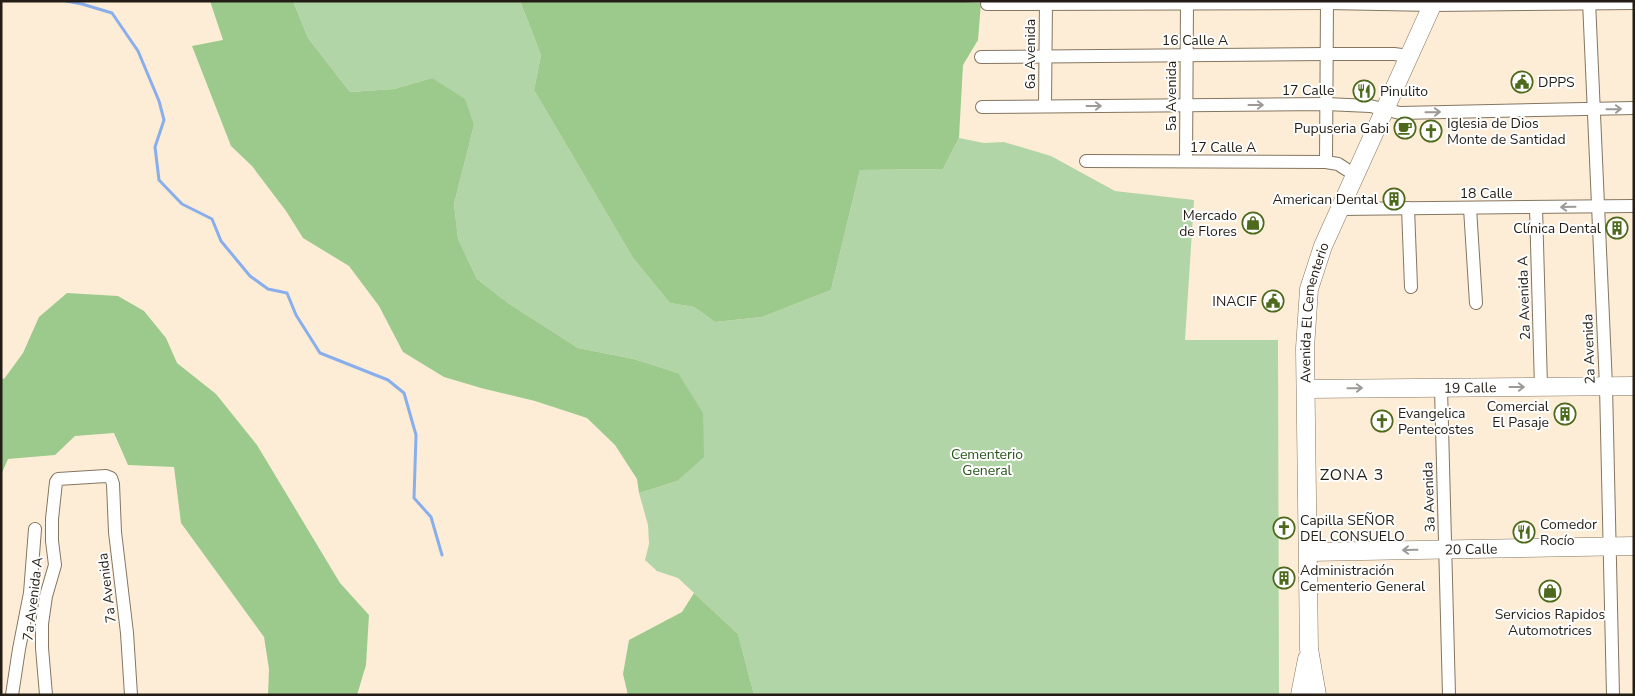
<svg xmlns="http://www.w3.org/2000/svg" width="1635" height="696" viewBox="0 0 1635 696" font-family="'Nunito Sans',sans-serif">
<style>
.green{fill:#b2d5a7}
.forest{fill:#9bca8c}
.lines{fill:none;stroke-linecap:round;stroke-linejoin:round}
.stream{stroke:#88aeec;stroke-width:3}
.minor-casing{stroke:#847661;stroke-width:14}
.secondary-casing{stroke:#847661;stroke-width:19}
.minor{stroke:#fff;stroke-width:12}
.secondary{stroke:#fff;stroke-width:18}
.oneway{stroke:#9c9996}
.labels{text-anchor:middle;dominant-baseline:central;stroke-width:4;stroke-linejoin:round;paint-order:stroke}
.street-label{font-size:14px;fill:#231d15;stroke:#fff}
.poi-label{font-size:14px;fill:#231d15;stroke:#fff;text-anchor:start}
.park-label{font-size:14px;fill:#285417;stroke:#fff}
.quarter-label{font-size:16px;letter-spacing:1px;fill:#231d15;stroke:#fff}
</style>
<rect width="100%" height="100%" fill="#feedd6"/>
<path class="green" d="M293 1H520L541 55 534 90 633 258 670 303 694 307 715 322 762 317 831 290 860 170 943 169 959 138 984 143 1004 142 1051 156 1115 191 1194 200 1185 340H1278L1279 695H754L738 634 678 578 657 571 645 560 649 544 648 525 639 493 677 481 678 373 634 359 578 348 508 303 477 279 458 239 454 204 474 125 432 78 394 89 350 92 308 38Z"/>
<g class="forest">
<path d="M210 1H293L308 38 350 92 394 89 432 78 465 99 474 125 454 204 458 239 477 279 508 303 578 348 634 359 678 373 703 413 704 457 677 481 639 493 637 479 615 445 587 418 535 401 481 388 444 377 403 352 379 306 349 266 303 238 286 211 252 166 231 146 192 46 223 40Z"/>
<path d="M520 1H947L981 3 978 40 963 65 959 138 943 169 860 170 831 290 762 317 715 322 694 307 670 303 633 258 534 90 541 55Z"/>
<path d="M67 293 118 296 144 311 166 338 177 363 216 394 257 445 340 583 369 615 366 665 357 695H268L269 669 264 637 181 523 174 467 128 465 114 433 75 436 55 455 8 459 1 475V378L4 379 23 353 39 317Z"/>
<path d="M694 593 738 634 754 695H628L623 674 629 640 682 612Z"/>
</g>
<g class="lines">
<path class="stream" d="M66 1 82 4 112 13 138 51 159 101 164 120 155 147 159 180 182 204 212 219 221 241 250 276 268 289 287 293 296 315 320 353 388 380 404 393 416 435 414 498 431 517 442 555"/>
<g class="minor-casing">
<g id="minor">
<path d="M1589 1 1606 386 1613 695"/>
<path d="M987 4 1327 3 1433 5 1634 3"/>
<path d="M981 57 1326 54H1394L1409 56"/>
<path d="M1045 106 1046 1"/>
<path d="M982 107 1326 104 1370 106 1400 113 1634 108"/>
<path d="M1086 161 1326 162 1338 164 1355 175"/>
<path d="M1186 161 1187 1"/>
<path d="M1326 162 1327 1"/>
<path d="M1536 207 1541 387"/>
<path d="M1408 208 1411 287"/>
<path d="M1470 208 1476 303"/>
<path d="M1339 209 1634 206"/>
<path d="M1441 388 1449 695"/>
<path d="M12 695 19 649 30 593 35 529"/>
<path d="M46 695 42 648V624L46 596 55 565 52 541V519L56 482 58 479 106 476 111 478 113 484 115 532 127 633 131 695"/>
</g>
</g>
<g class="secondary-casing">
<g id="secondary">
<path id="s1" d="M1306 389 1634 386"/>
<path id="s2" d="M1309 552 1634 546"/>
<path d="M1300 695 1307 659"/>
<path id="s3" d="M1317 695 1309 649 1305 348 1309 289 1323 246 1434 1"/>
</g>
</g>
<use href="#minor" class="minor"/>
<use href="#secondary" class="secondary"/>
</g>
<defs><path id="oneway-shaft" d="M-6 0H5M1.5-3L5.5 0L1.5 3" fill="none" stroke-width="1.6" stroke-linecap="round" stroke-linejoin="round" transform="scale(1.25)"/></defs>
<g class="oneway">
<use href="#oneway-shaft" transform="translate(1256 105)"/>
<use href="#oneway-shaft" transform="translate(1094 106)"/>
<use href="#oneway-shaft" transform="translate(1614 109) rotate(-1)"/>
<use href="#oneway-shaft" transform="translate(1433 112) rotate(-1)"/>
<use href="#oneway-shaft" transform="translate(1568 207) rotate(179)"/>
<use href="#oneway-shaft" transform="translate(1517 387)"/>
<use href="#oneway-shaft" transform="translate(1355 388) rotate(-1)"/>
<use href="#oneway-shaft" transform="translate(1410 550) rotate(179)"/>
</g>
<defs>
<g id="civic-ring" transform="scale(1.125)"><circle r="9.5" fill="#fff" stroke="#4d691c" stroke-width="1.5"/><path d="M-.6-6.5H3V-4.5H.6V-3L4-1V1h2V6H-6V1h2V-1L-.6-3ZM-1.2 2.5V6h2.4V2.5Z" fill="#4d691c"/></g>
<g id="restaurant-ring" transform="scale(1.125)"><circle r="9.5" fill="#fff" stroke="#4d691c" stroke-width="1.5"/><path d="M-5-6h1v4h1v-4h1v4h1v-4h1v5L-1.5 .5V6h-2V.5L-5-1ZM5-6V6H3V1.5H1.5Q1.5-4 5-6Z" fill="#4d691c"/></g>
<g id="cafe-ring" transform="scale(1.125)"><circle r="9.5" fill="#fff" stroke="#4d691c" stroke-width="1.5"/><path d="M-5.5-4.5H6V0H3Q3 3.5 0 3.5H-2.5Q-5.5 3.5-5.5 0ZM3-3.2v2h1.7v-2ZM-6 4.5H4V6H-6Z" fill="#4d691c"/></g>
<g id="church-ring" transform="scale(1.125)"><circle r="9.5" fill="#fff" stroke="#4d691c" stroke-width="1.5"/><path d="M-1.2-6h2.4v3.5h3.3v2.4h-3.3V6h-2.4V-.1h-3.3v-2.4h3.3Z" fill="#4d691c"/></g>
<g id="building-ring" transform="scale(1.125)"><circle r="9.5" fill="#fff" stroke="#4d691c" stroke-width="1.5"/><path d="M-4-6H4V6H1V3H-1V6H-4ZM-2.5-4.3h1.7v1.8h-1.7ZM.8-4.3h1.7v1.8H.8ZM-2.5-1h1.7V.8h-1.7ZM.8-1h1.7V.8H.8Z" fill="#4d691c"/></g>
<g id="shop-ring" transform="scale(1.125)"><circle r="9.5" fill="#fff" stroke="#4d691c" stroke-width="1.5"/><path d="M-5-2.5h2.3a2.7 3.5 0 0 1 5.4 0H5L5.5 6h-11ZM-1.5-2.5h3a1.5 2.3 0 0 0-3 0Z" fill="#4d691c"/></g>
</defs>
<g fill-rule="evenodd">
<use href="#civic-ring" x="1522" y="82"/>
<use href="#restaurant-ring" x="1364" y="91"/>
<use href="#cafe-ring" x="1405" y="128"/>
<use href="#church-ring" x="1431" y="131"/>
<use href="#building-ring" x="1394" y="199"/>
<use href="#shop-ring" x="1253" y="223"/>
<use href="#building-ring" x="1617" y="228"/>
<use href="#civic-ring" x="1273" y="301"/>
<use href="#building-ring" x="1565" y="414"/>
<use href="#church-ring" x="1382" y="421"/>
<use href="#church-ring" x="1284" y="528"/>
<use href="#restaurant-ring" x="1524" y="532"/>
<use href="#building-ring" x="1284" y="578"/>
<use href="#shop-ring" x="1550" y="591"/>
</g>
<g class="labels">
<g class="street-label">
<text x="1195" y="40">16 Calle A</text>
<text transform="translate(1030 54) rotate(-90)">6a Avenida</text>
<text x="1308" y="90">17 Calle</text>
<text transform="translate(1171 96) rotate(-90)">5a Avenida</text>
<text x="1223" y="147">17 Calle A</text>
<text x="1486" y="193">18 Calle</text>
<text transform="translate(1524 298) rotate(-92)">2a Avenida A</text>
<text stroke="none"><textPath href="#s3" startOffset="384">Avenida El Cementerio</textPath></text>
<text transform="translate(1589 349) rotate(-92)">2a Avenida</text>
<text stroke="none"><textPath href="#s1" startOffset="164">19 Calle</textPath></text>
<text transform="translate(1429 497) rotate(-92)">3a Avenida</text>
<text stroke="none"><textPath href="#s2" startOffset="162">20 Calle</textPath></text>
<text transform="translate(107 588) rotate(-97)">7a Avenida</text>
<text transform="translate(33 599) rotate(-83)">7a Avenida A</text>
</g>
<g class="poi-label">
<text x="1538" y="82">DPPS</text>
<text x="1380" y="91">Pinulito</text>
<text x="1447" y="123">Iglesia de Dios<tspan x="1447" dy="16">Monte de Santidad</tspan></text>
<text x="1389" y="128" text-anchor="end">Pupuseria Gabi</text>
<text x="1378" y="199" text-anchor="end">American Dental</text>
<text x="1237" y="215" text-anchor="end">Mercado<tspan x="1237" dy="16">de Flores</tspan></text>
<text x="1601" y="228" text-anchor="end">Clínica Dental</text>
<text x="1257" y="301" text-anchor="end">INACIF</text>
<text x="1549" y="406" text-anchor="end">Comercial<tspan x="1549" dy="16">El Pasaje</tspan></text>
<text x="1398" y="413">Evangelica<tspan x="1398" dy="16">Pentecostes</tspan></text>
<text x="1300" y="520">Capilla SEÑOR<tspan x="1300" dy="16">DEL CONSUELO</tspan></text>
<text x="1540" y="524">Comedor<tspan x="1540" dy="16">Rocío</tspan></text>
<text x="1300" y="570">Administración<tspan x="1300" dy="16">Cementerio General</tspan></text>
<text x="1550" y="614" text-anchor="middle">Servicios Rapidos<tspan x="1550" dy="16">Automotrices</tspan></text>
</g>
<g class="park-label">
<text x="987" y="454">Cementerio<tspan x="987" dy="16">General</tspan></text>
</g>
<g class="quarter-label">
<text x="1352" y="475">ZONA 3</text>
</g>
</g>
<rect width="1635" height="696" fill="none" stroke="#231d15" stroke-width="5"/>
</svg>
